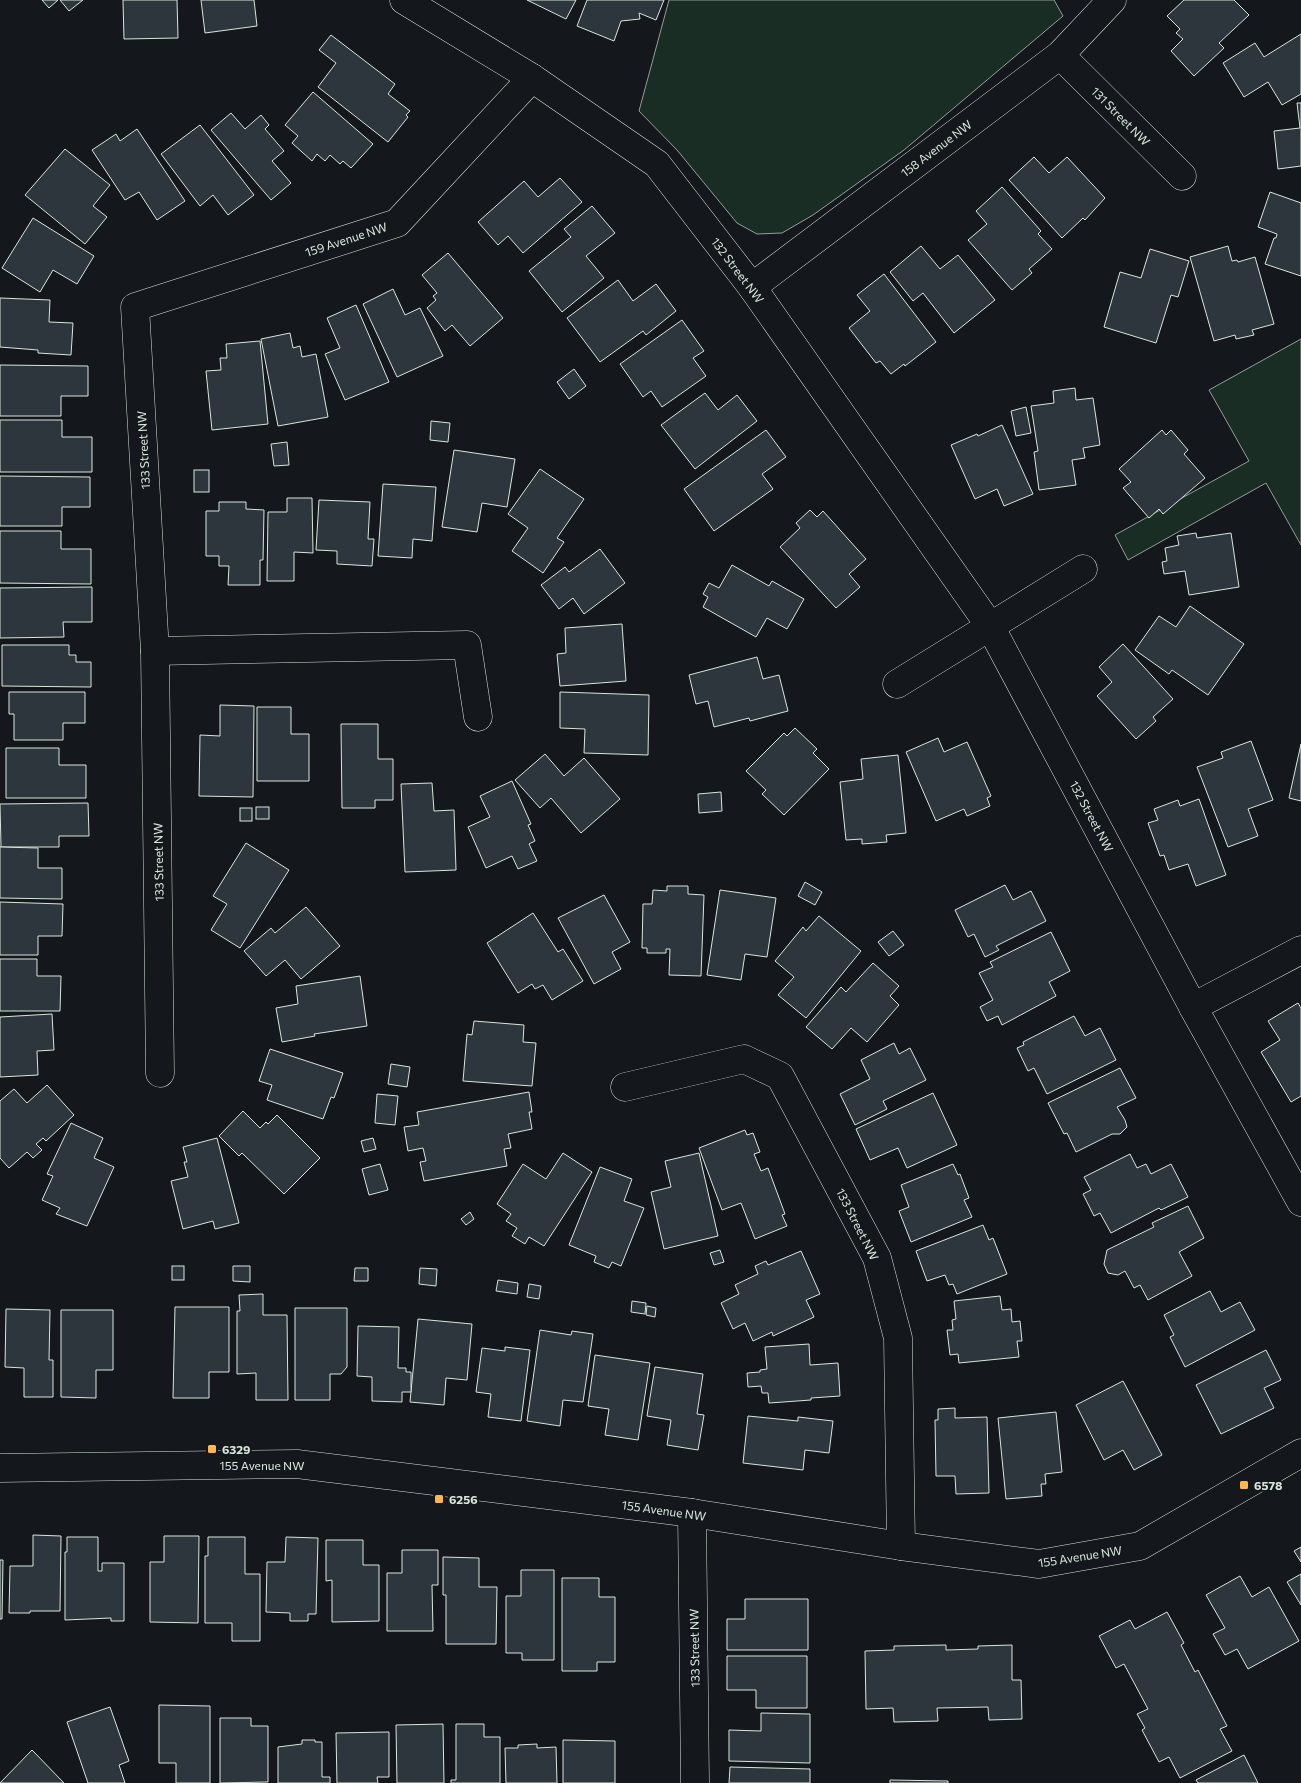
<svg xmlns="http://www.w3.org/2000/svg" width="1301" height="1783" viewBox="0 0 1301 1783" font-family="Commissioner,sans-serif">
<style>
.green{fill:#1a2d24;stroke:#939e99}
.building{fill:#2c363c;stroke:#d8e6dc}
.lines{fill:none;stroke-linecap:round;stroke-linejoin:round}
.minor-casing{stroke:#d8e6dc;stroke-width:29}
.minor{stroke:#14181c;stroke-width:28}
.poi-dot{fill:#ffb74d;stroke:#14181c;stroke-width:2}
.labels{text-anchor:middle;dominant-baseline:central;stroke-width:4;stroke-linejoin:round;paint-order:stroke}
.street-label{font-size:12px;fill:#d8e6dc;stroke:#14181c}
.poi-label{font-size:12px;font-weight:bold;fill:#d8e6dc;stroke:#14181c;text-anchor:start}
</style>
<rect width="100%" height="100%" fill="#14181c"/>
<g class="green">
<path d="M669 0H1054L1063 16 904 150 813 215 782 233 757 234 737 223 677 150 639 111Z"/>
<path d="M1301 339V545L1266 483 1128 560 1115 535 1249 461 1209 390Z"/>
</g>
<g class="building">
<path d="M42 0H58L49 8Z"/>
<path d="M60 0H83L69 11Z"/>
<path d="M123 0H177L178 38 124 39Z"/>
<path d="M201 0H254L257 26 205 33Z"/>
<path d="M527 0H576L566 19Z"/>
<path d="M587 0H664L656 20 639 13 640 19 621 21 614 41 577 26Z"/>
<path d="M1184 0H1234L1249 15 1219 43 1224 48 1194 76 1171 51 1183 39 1176 33 1180 29 1167 16Z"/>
<path d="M1301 34V94L1282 105 1268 82 1244 97 1223 63 1255 43 1264 57Z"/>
<path d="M331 35 395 84 388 94 410 111 406 115 408 117 388 142 318 87 336 63 319 50Z"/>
<path d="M313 92 373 144 351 168 343 161 340 164 330 155 325 161 317 154 312 161 292 143 298 136 285 125Z"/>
<path d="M1297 103H1301V166L1278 169 1274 131 1300 128Z"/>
<path d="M231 113 245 129 261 115 269 125 265 129 284 151 272 161 291 183 271 200 211 130Z"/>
<path d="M200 125 254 195 228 215 213 195 200 206 161 154Z"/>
<path d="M137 129 185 201 157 220 139 192 125 200 92 150 116 134 120 141Z"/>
<path d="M65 149 110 185 93 206 107 217 85 244 25 195Z"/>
<path d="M1034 157 1049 173 1067 157 1105 198 1085 220 1083 218 1062 238 1009 180Z"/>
<path d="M560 178 582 202 523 253 508 236 498 245 478 222 524 181 538 197Z"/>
<path d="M1002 187 1041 231 1038 234 1052 249 1029 269 1032 273 1012 290 968 240 987 224 976 211Z"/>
<path d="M1270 192 1301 203V276L1265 264 1274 238H1276L1277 234 1258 227Z"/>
<path d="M592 206 615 233 586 256 604 278 562 312 529 271 571 237 564 229Z"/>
<path d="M33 218 94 256 77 284 53 270 40 292 2 268Z"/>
<path d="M921 246 940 269 958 255 995 300 954 333 923 293 913 301 890 272Z"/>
<path d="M1228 246 1232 261 1237 260 1238 262 1255 257 1274 324 1252 330 1254 335 1236 339 1235 335 1214 341 1190 257Z"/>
<path d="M1150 249 1189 261 1178 297 1171 295 1156 343 1104 327 1120 272 1141 278Z"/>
<path d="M448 253 503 318 470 346 452 325 445 331 427 308 436 300 433 296 437 293 422 275Z"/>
<path d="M884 274 936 342 905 366 904 364 891 374 880 361 876 363 849 328 870 311 857 295Z"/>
<path d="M618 280 633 301 656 284 676 311 646 335 643 331 600 362 567 318Z"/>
<path d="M393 289 405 315 420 308 443 356 397 377 363 304Z"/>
<path d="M0 298 50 300 49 322 73 323 71 355 38 353V350L0 347Z"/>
<path d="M356 305 389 382 345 400 325 354 340 348 327 318Z"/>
<path d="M682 320 704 351 693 358 706 376 662 407 651 391 643 397 620 364Z"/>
<path d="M290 333 293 348 300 346 302 357 316 354 328 417 278 426 261 339Z"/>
<path d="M260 341 268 424 212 430 206 371 221 370 220 358H227L226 344Z"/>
<path d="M0 365 88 366V396H61V416H0Z"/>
<path d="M574 369 586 386 569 399 557 382Z"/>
<path d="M1075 388 1076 400 1093 398 1100 445 1083 448 1085 458 1072 460 1076 485 1039 490 1034 452 1038 451 1031 406 1054 403 1053 391Z"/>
<path d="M705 393 718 410 737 395 757 421 695 469 661 425Z"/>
<path d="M1026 407 1031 433 1016 436 1011 411Z"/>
<path d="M0 420H62V437H92V472H0Z"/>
<path d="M431 421 450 423 448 442 430 440Z"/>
<path d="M1002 425 1033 494 1004 506 997 489 975 499 951 445 977 434 978 436Z"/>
<path d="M766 430 786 457 762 474 773 489 714 531 684 489Z"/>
<path d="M1162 430 1166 435 1171 430 1188 450 1184 454 1205 478 1163 514 1159 509 1149 518 1123 488 1131 482 1119 469Z"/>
<path d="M287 442 289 465 274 466 271 444Z"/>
<path d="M454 450 515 459 507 507 482 503 477 532 442 527Z"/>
<path d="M540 469 584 499 557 538 564 542 543 573 512 551 528 528 508 514Z"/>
<rect x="194" y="470" width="15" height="22"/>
<path d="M0 476 90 477V507H62V526H0Z"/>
<path d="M383 484 436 487 432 541 413 539 412 558 378 556Z"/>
<path d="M287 498H312L313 553 294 552V581H267L268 512H287Z"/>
<path d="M319 500 370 502 368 539H374L372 566 337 564V551L316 550Z"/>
<path d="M219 502H246V509L264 510 263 560H260V585H228L229 566H219V556H206V511H219Z"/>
<path d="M810 510 817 517 823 511 866 559 849 574 860 587 836 608 780 547 800 528 796 523Z"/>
<path d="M0 531H61V549H91V584L0 583Z"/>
<path d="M1196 533 1197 538 1231 533 1239 587 1189 595 1185 571 1164 574 1162 562 1167 561 1165 548 1179 545 1177 536Z"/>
<path d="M600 549 625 583 584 614 573 598 559 609 541 585 565 567 569 572Z"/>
<path d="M732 565 769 586 772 581 804 599 787 629 767 618 756 637 703 607 708 597 703 594 709 583 719 588Z"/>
<path d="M92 587V622H63L64 637 0 638V588Z"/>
<path d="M1190 606 1244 644 1208 695 1172 670 1169 674 1135 650 1159 616 1176 627Z"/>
<path d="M622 624 626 681 560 686 557 654 566 653 565 628Z"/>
<path d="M1123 644 1173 699 1153 717 1156 721 1136 739 1097 696 1112 682 1099 667Z"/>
<path d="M2 645H69V655H76V662H91V687L2 686Z"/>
<path d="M757 657 763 679 779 675 788 711 750 721 749 718 714 727 708 701 696 704 689 675Z"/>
<path d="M9 692H85V723H63V740H14V714H9Z"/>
<path d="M560 692 649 695 648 755 584 753 585 729 560 728Z"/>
<path d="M220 705 254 706 253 797 199 796 200 735 220 736Z"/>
<path d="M257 707H291V734H309V781H257Z"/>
<path d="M341 724H378V759H393V800H375V808H342Z"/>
<path d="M795 728 817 749 813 753 829 769 784 815 762 794 766 790 746 771 784 733 787 736Z"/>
<path d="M938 738 944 752 967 742 991 796 987 798 990 806 967 816 964 809 936 821 906 752Z"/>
<path d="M1251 741 1273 800 1248 809 1258 836 1228 847 1197 767 1223 758 1221 752Z"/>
<path d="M1301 744V801L1289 798Z"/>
<path d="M6 748H59V765H86V798H6Z"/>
<path d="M545 754 564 776 584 758 620 799 581 833 551 798 540 808 515 780Z"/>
<path d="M898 755 906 833 886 835 887 842 862 844V839L846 840 840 782 863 779 861 759Z"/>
<path d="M512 781 531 824 528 825 535 841 529 844 537 861 518 869 512 856 486 868 468 827 490 817 480 796Z"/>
<path d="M432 783 434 811 454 810 456 870 405 872 401 784Z"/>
<path d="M721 792 722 811 699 813 698 794Z"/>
<path d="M1199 799 1226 875 1196 886 1188 864 1169 870 1164 855 1160 856 1148 823 1158 820 1154 809 1178 800 1180 806Z"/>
<path d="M88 803 89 836H59V847H1L0 804Z"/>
<rect x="256" y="807" width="13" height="12"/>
<rect x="240" y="808" width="12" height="13"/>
<path d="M246 843 289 870 240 948 211 930 227 904 213 896Z"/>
<path d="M0 847 38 848V868H62V899L0 898Z"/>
<path d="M805 882 822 892 815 905 798 896Z"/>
<path d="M1005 885 1013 900 1031 891 1046 921 996 946 999 950 985 957 974 934 968 937 955 910Z"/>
<path d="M667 886H688V894L704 895 701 976 669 975 670 949H666V953H647V948H642L643 904H652L653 890 667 891Z"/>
<path d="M720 890 776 898 767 957 745 954 741 980 707 975Z"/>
<path d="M604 895 630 942 612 952 621 969 594 984 558 918Z"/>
<path d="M0 902 63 904 62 936H38V955H0Z"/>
<path d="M306 907 340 946 301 979 285 960 266 976 244 951 271 928 275 933Z"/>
<path d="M533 913 558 952 563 949 583 981 552 1000 543 985 535 989 532 984 518 993 487 943Z"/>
<path d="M819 916 861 951 806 1018 778 995 794 977 775 961 803 927 806 931Z"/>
<path d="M893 931 904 945 889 956 878 942Z"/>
<path d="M1051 932 1070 971 1049 982 1056 996 1002 1025 998 1016 987 1021 980 1007 993 1000 979 973 993 967 990 962Z"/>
<path d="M0 959H37V976H61L60 1011H0Z"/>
<path d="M873 963 899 986 890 996 899 1005 867 1042 851 1028 832 1049 806 1027 841 987 846 992Z"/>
<path d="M360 976 367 1026 314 1034 315 1036 282 1042 276 1008 298 1004 296 986Z"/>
<path d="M1298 1003 1301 1008V1096L1291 1102 1261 1052 1280 1040 1268 1021Z"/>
<path d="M52 1014 54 1050 37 1051 38 1075 0 1077V1017Z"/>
<path d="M1074 1016 1085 1036 1100 1028 1116 1060 1047 1094 1034 1068 1028 1071 1017 1048 1024 1045 1023 1042Z"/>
<path d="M474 1021 524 1025 523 1042 536 1043 532 1086 463 1081 467 1034 472 1035Z"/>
<path d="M894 1043 899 1054 910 1048 926 1080 883 1101 887 1109 855 1125 840 1094 870 1079 861 1060Z"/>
<path d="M270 1049 343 1073 334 1098 331 1097 323 1119 267 1100 272 1085 259 1081Z"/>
<path d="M391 1064 410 1067 407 1087 388 1084Z"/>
<path d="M1120 1068 1136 1098 1117 1107 1125 1120 1127 1127 1120 1134H1112L1076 1152 1067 1133 1064 1134 1048 1103Z"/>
<path d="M47 1085 74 1115 46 1141 43 1138 36 1144 42 1150 33 1158 27 1152 9 1168 0 1158V1101L14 1089 27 1103Z"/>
<path d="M529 1092 532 1112H529L532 1129 508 1134 511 1148 504 1149 507 1166 424 1181 420 1162 426 1161 423 1148 408 1151 404 1127 419 1125 417 1112Z"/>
<path d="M933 1093 957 1145 907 1168 898 1148 870 1160 856 1129Z"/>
<path d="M377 1094 398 1096 395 1125 375 1123Z"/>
<path d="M243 1111 260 1128 266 1122 268 1124 277 1115 320 1158 284 1194 242 1153 239 1156 219 1136Z"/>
<path d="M71 1123 103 1138 94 1158 114 1167 87 1226 56 1214 60 1208 42 1200 53 1176 47 1174Z"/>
<path d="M745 1130 747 1135 753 1133 760 1152 754 1154 761 1171 768 1168 785 1214 782 1215 787 1226 755 1239 741 1203 722 1210 699 1148Z"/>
<path d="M217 1138 239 1223 215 1229 213 1221 183 1229 171 1181 188 1177 184 1162H187L183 1147Z"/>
<path d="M373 1138 376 1149 364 1152 361 1141Z"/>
<path d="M563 1153 592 1172 544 1246 529 1237 525 1244 512 1236 517 1228 506 1221 511 1214 497 1204 523 1164 546 1179Z"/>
<path d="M699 1153 718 1236 664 1249 651 1192 671 1187 665 1161Z"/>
<path d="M1130 1154 1137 1168 1146 1164 1151 1174 1171 1164 1188 1197 1161 1210 1159 1208 1111 1233 1100 1213 1094 1216 1083 1194 1091 1190 1084 1177Z"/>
<path d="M380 1164 388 1190 369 1195 362 1169Z"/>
<path d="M953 1164 958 1175 960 1174 969 1198 964 1200 972 1217 911 1242 899 1211 909 1207 901 1185Z"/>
<path d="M600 1167 632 1179 624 1201 644 1208 621 1266 612 1262 609 1268 594 1262 596 1256 569 1245Z"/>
<path d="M1188 1206 1204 1238 1179 1252 1192 1276 1148 1300 1140 1285 1134 1288 1125 1271 1118 1275 1108 1273 1104 1264 1107 1250 1154 1227 1152 1223Z"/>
<path d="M470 1212 474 1219 466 1225 461 1219Z"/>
<path d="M983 1225 989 1240 993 1238 1007 1274 957 1294 953 1284 949 1285 945 1275 927 1281 916 1251Z"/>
<path d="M720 1250 724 1262 714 1265 710 1253Z"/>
<path d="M801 1251 820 1294 806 1300 814 1317 773 1336 772 1332 753 1341 745 1323 733 1329 721 1303 739 1294 735 1285 758 1274 755 1266 766 1261 768 1265Z"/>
<rect x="172" y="1266" width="12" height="14"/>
<path d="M233 1266H250V1282L233 1281Z"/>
<path d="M355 1268H368V1281H354Z"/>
<path d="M420 1268 437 1269 436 1286 419 1284Z"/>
<path d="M498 1280 518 1283 517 1294 496 1291Z"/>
<path d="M529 1284 541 1286 539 1299 527 1297Z"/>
<path d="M1210 1291 1221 1312 1240 1302 1255 1330 1185 1367 1170 1337 1174 1335 1164 1315Z"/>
<path d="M263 1294V1315H287L288 1400H256V1373L237 1374V1311H240L239 1295Z"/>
<path d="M1000 1296 1002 1310 1011 1309 1012 1322 1020 1321 1022 1341H1017L1019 1357 959 1363 958 1354 950 1355 947 1330H953L952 1320 956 1319 954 1301Z"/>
<path d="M632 1301 646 1303 645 1314 631 1312Z"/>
<path d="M647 1306 656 1308 655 1317 646 1315Z"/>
<path d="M175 1307H229V1372H209V1398H173Z"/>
<path d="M295 1308H347V1367L341 1374H330V1400H295Z"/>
<path d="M6 1309 50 1310 49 1360H53V1397H24V1368L5 1367Z"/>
<path d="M61 1310H113V1370H96V1398L61 1397Z"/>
<path d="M418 1319 472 1324 467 1380 446 1378 444 1405 410 1402Z"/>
<path d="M358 1326 399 1327 398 1368H406V1372H411V1392H402V1402L372 1401V1377L357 1376Z"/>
<path d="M540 1330 571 1335 572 1331 593 1334 583 1402 563 1400 560 1426 527 1421Z"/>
<path d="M809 1344 810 1365 838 1363 840 1396 811 1398V1400L769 1403 768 1393H762L761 1386 748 1387 747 1373 760 1372V1370L767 1369 765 1347Z"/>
<path d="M505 1347 530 1350 521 1421 488 1417 491 1394 476 1392 482 1348 505 1351Z"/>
<path d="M1266 1350 1281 1380 1264 1388 1274 1408 1221 1434 1196 1385Z"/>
<path d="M595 1355 650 1363 638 1440 605 1435 609 1409 588 1406Z"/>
<path d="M655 1367 703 1374 697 1414 704 1415 698 1450 667 1445 671 1420 647 1416Z"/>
<path d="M1123 1381 1162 1455 1134 1470 1123 1450 1104 1460 1076 1405Z"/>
<path d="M955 1408V1418L987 1417 989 1493 956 1494 955 1476H936L935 1420H938V1409Z"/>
<path d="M1056 1412 1062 1472 1045 1474 1046 1484H1041L1042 1496 1006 1499 998 1418Z"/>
<path d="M748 1416 798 1421V1417L833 1421 829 1453 805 1450 803 1470 743 1463Z"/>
<path d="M33 1535 61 1536 60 1611H30V1613H9L10 1566H33Z"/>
<path d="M164 1536H199L198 1623 150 1622V1562H164Z"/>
<path d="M67 1537H98V1571H102V1563H124V1621H111V1618L65 1620V1552H67Z"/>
<path d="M208 1537H245V1574H260V1641H232V1623H205V1556H208Z"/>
<path d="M286 1537 318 1538 316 1614H308V1621H290V1613L266 1612 267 1562H285Z"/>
<path d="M326 1540H363V1565H379V1621L332 1622V1580L326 1581Z"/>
<path d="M1301 1547V1562L1294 1551Z"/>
<path d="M402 1550H438V1585H432L433 1631H387V1573H402Z"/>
<path d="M443 1557 479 1558V1587H497L496 1644H446V1595H443Z"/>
<path d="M0 1560H3L2 1619H0Z"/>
<path d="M521 1570H554V1660H522V1653H506V1596H521Z"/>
<path d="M1301 1574V1605L1287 1582Z"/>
<path d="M1240 1576 1252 1597 1269 1587 1299 1641 1248 1669 1237 1649 1225 1655 1213 1634 1225 1628 1206 1595Z"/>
<path d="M562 1578H599V1597H615V1662H597V1671H562Z"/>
<path d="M745 1599H808V1650H727V1619H745Z"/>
<path d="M1167 1612 1184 1643 1181 1645 1195 1672 1198 1670 1227 1726 1220 1729 1232 1751 1180 1778 1169 1757 1159 1762 1142 1730 1145 1728 1137 1714 1148 1709 1124 1664 1116 1668 1099 1636 1130 1620 1135 1629Z"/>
<path d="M946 1645V1650L978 1649V1646L1012 1645V1680H1021L1022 1719 989 1720 988 1707 937 1708 938 1721 894 1722 893 1708 866 1709 865 1651 894 1650V1646Z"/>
<path d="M727 1656H807V1708H756V1690H727Z"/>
<path d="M159 1705 210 1706V1783H176V1763H159Z"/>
<path d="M110 1707 129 1761 119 1765 125 1783H88L67 1722Z"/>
<path d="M761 1713 810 1714V1763L729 1761V1730L761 1731Z"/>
<path d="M220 1718H251V1726H268V1782L220 1783Z"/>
<path d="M443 1724 444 1783H397L396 1725Z"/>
<path d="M456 1724H484V1737H500V1783H451V1780H456Z"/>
<path d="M389 1732V1777H377L378 1783H337L336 1733Z"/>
<path d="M302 1740H315V1742H322V1777H330V1783H278V1747L302 1744Z"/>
<path d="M563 1740 615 1741V1783H563Z"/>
<path d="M537 1744V1748L556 1747 557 1783H506L505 1748H518V1745Z"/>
<path d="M32 1750 64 1783H0Z"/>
<path d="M1244 1755 1258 1783H1198L1196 1780Z"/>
<path d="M730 1767 810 1769V1783H729Z"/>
<path d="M890 1780 948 1781V1783H890Z"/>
</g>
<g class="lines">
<g class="minor-casing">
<g id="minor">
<path d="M404 0 532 78 657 164 752 287 990 626 1193 1007 1301 1202"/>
<path d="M1060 55 1182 176"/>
<path d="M752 287 1060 55 1112 0"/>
<path d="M155 651 467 645 478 717"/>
<path d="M897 684 1083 569"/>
<path d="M1193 1007 1301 950"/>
<path d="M160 1073 155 651 135 307 397 223 532 78"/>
<path d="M625 1087 744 1059 780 1076 877 1258 898 1338 901 1546"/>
<path d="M0 1468 297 1464 692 1513 901 1546 1039 1564 1140 1546 1301 1453"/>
<path d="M692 1513 695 1783"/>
</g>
</g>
<use href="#minor" class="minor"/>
</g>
<g class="poi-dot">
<rect x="207" y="1444" width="10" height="10" rx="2.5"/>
<rect x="1239" y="1480" width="10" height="10" rx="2.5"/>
<rect x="434" y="1494" width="10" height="10" rx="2.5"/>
</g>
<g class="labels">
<g class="street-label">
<text transform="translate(1121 116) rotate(45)">131 Street NW</text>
<text transform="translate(936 148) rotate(-37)">158 Avenue NW</text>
<text transform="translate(346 239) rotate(-18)">159 Avenue NW</text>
<text transform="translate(738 270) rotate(53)">132 Street NW</text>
<text transform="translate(143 450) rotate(-93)">133 Street NW</text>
<text transform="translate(1092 816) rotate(62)">132 Street NW</text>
<text transform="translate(158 862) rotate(-91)">133 Street NW</text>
<text transform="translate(858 1224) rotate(63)">133 Street NW</text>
<text x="262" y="1465">155 Avenue NW</text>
<text transform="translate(664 1510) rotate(8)">155 Avenue NW</text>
<text transform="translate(1080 1556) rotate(-9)">155 Avenue NW</text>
<text transform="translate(694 1648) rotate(-91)">133 Street NW</text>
</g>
<g class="poi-label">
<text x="222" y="1449">6329</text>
<text x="1254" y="1485">6578</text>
<text x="449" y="1499">6256</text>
</g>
</g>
</svg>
